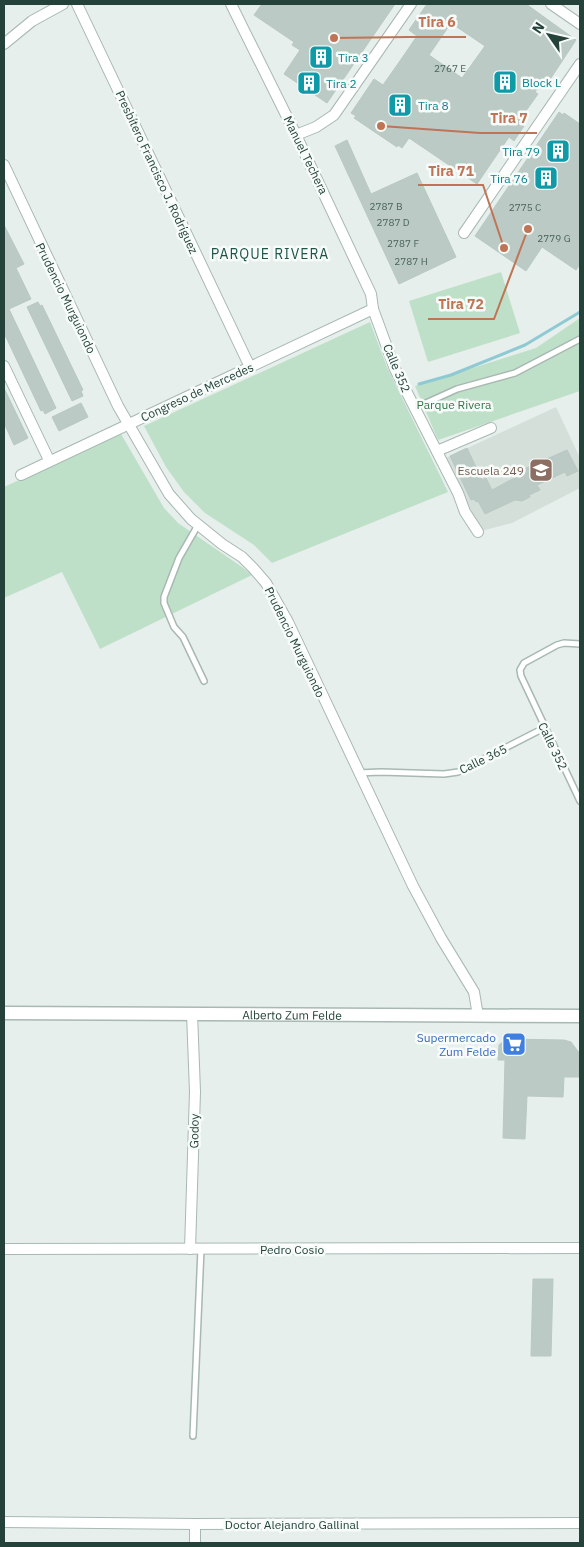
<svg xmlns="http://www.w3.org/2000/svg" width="584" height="1547" viewBox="0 0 584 1547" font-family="'IBM Plex Sans',sans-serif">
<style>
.built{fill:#d4dfda}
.green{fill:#bfe0c8}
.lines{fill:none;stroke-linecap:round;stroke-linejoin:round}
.stream{stroke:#8ec9d4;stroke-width:3}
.building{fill:#bbcac4;stroke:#b8c9c2;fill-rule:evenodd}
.service-casing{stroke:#a8b8b2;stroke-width:8}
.minor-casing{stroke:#a8b8b2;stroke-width:12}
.tertiary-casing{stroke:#a8b8b2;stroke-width:15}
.service{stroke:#fff;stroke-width:5}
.minor{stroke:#fff;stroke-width:10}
.tertiary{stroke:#fff;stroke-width:12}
.labels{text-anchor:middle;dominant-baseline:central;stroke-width:5;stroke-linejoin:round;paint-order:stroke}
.number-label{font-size:10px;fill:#4a645c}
.culture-label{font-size:12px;fill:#0d838f;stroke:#f7fbf9;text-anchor:start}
.street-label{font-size:12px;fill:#24423a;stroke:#f7fbf9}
.park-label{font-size:12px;fill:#2d7a4b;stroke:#f7fbf9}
.education-label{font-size:12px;fill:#785e54;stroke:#f7fbf9;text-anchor:end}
.shop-label{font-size:12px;fill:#366cbe;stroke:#f7fbf9;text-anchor:end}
.neighbourhood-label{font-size:14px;letter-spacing:1px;fill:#1f5548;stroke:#f7fbf9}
.leader{fill:none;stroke:#c07456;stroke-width:2}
.callout-dot{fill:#c07456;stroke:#f7fbf9;stroke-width:2}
.callout-label{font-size:14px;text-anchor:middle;font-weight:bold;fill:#c07456;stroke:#f7fbf9;stroke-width:5;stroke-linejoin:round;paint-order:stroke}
</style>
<rect width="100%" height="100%" fill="#e6efeb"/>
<path class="built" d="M556 407 580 458V488L512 523 481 531 446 458Z"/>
<g class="green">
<path d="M501 272 520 333 428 362 409 301Z"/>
<path d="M580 318V391L438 440 415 386 536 348Z"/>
<path d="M370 322 387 367 448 492 272 563 254 545 205 513 184 492 166 467 144 426Z"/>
<path d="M118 434H121L164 508 178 523 242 567 252 575 100 649 62 572 4 598V487Z"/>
</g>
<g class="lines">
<path class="stream" d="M419 384 451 375 525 345 580 312"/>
</g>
<g class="building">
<path d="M262 4H395L327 103 284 74 300 50 292 45 294 42 254 15Z"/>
<path d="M427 4H526L576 40 549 81 545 78 535 92 538 94 518 122 524 126 514 141 509 137 477 184 409 138 402 148 398 145 397 147 354 118 356 116 351 113 374 79 383 85 402 58 417 36 409 30ZM451 23 485 46 462 78 429 55Z"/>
<path d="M559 112 563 115 564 113 580 124V264L576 270 542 247 526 271 475 236Z"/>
<path d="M347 140 371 194 417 173 456 257 399 284 335 146Z"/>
<path d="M4 225 24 264 16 268 31 299 9 309 56 408 45 414 43 410 41 411 4 333Z"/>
<path d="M38 302 40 306 42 305 83 390 81 391 83 396 72 401 27 307Z"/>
<path d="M4 388 28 438 14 445 4 423Z"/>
<path d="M81 403 88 417 59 431 52 417Z"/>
<path d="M467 448 482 480 486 478 492 490 520 475 519 473 522 470 567 450 578 471 567 476 565 472 537 485 540 490 529 495 530 497 522 501 515 500 485 514 478 501 476 502 474 499 471 500 450 456Z"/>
<path d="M506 1039 564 1040 571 1042 580 1054 579 1077H564L563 1097 527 1096 525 1139 503 1138 505 1060H498L499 1045Z"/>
<path d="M533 1279H553L551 1356H531Z"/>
</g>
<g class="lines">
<g class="service-casing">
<g id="service">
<path d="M415 408 457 389 515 373 580 339"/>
<path d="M198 525 179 558 164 597V603L174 627 183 637 204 681"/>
<path d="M580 644 564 643 557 645 524 663 520 670 521 676 580 801"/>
<path d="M358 773 381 772 444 774 458 772 544 728"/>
<path d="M193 1436 201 1249"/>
</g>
</g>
<g class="minor-casing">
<g id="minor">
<path d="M77 4 250 367"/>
<path d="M231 4 296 135 371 294 373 309 395 369 458 493 465 512 478 532"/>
<path d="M551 4 580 24"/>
<path d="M4 44 32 21 63 4"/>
<path d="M296 135 316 127 334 115 411 4"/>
<path d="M4 165 118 406 169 494 191 519 222 544 242 557 253 568 266 583 288 622 413 886 441 938 474 992 478 1016"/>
<path d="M464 233 580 64"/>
<path d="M4 366 49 460"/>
<path d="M437 451 491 428"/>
<path d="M21 475 373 309"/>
<path d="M4 1249 580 1248"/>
<path d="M190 1249 195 1092 192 1013"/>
<path d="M4 1522 195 1524 580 1523"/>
<path d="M195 1543V1524"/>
</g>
</g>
<g class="tertiary-casing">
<g id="tertiary">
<path id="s1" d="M4 1013 580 1016"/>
</g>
</g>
<use href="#service" class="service"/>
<use href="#minor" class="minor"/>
<use href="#tertiary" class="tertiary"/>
</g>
<defs>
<g id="building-square" transform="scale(1.25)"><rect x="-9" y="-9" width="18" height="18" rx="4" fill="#0f9aa8" stroke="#f7fbf9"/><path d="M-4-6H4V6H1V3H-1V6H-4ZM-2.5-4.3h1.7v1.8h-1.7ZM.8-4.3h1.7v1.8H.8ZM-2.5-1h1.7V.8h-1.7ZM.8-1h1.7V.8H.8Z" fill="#fff"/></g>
<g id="school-square" transform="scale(1.25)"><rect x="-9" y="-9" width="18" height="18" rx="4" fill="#8d6e63" stroke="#f7fbf9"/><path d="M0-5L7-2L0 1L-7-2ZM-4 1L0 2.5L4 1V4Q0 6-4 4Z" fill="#fff"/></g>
<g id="supermarket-square" transform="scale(1.25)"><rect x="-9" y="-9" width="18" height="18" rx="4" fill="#3f7fe0" stroke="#f7fbf9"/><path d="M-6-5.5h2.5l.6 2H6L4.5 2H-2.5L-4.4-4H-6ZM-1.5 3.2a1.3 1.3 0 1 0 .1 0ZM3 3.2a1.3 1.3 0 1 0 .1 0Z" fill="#fff"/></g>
</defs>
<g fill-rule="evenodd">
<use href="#building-square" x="321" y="57"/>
<use href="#building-square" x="505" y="82"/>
<use href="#building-square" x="309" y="83"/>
<use href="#building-square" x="400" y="105"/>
<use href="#building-square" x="558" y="151"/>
<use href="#building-square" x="546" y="178"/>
<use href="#school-square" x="541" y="470"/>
<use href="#supermarket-square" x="514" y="1044"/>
</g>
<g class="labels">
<g class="number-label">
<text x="450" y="68">2767 E</text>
<text x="386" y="206">2787 B</text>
<text x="525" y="207">2775 C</text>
<text x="393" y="222">2787 D</text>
<text x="554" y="238">2779 G</text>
<text x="403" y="243">2787 F</text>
<text x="411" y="261">2787 H</text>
</g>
<g class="culture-label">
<text x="338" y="57">Tira 3</text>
<text x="522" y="82">Block L</text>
<text x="326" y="83">Tira 2</text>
<text x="418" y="105">Tira 8</text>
<text x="540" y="151" text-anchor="end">Tira 79</text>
<text x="528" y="178" text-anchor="end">Tira 76</text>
</g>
<g class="street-label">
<text transform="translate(306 155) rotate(64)">Manuel Techera</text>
<text transform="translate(157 172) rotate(65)">Presbítero Francisco J. Rodríguez</text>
<text transform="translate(66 298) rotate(64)">Prudencio Murguiondo</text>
<text transform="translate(397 368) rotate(67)">Calle 352</text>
<text transform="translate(197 392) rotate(-25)">Congreso de Mercedes</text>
<text transform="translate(295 642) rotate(64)">Prudencio Murguiondo</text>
<text transform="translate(553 746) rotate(64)">Calle 352</text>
<text transform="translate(483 759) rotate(-26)">Calle 365</text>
<text stroke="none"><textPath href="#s1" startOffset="288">Alberto Zum Felde</textPath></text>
<text transform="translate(194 1131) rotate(-89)">Godoy</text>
<text x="292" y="1249">Pedro Cosio</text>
<text x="292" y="1524">Doctor Alejandro Gallinal</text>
</g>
<g class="park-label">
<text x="454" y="404">Parque Rivera</text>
</g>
<g class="education-label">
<text x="524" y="470">Escuela 249</text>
</g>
<g class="shop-label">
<text x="496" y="1037">Supermercado<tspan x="496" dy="14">Zum Felde</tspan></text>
</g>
<g class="neighbourhood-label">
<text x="270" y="254">PARQUE RIVERA</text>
</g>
</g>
<path class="leader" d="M334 38L408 37H466M381 126L480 133H537M504 248L483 185H418M528 229L494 319H428"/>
<g class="callout-dot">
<circle cx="334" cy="38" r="5"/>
<circle cx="381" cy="126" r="5"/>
<circle cx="504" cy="248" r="5"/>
<circle cx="528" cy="229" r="5"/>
</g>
<g class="callout-label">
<text x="437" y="27">Tira 6</text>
<text x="509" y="123">Tira 7</text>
<text x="451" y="176">Tira 71</text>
<text x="461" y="309">Tira 72</text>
</g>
<rect width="584" height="1547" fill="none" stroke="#24423a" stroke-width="10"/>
<g transform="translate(549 35) rotate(304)" stroke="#f7fbf9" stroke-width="4" paint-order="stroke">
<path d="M0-4L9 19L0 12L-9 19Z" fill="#24423a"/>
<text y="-8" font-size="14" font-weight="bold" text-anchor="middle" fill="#24423a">N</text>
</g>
</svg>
